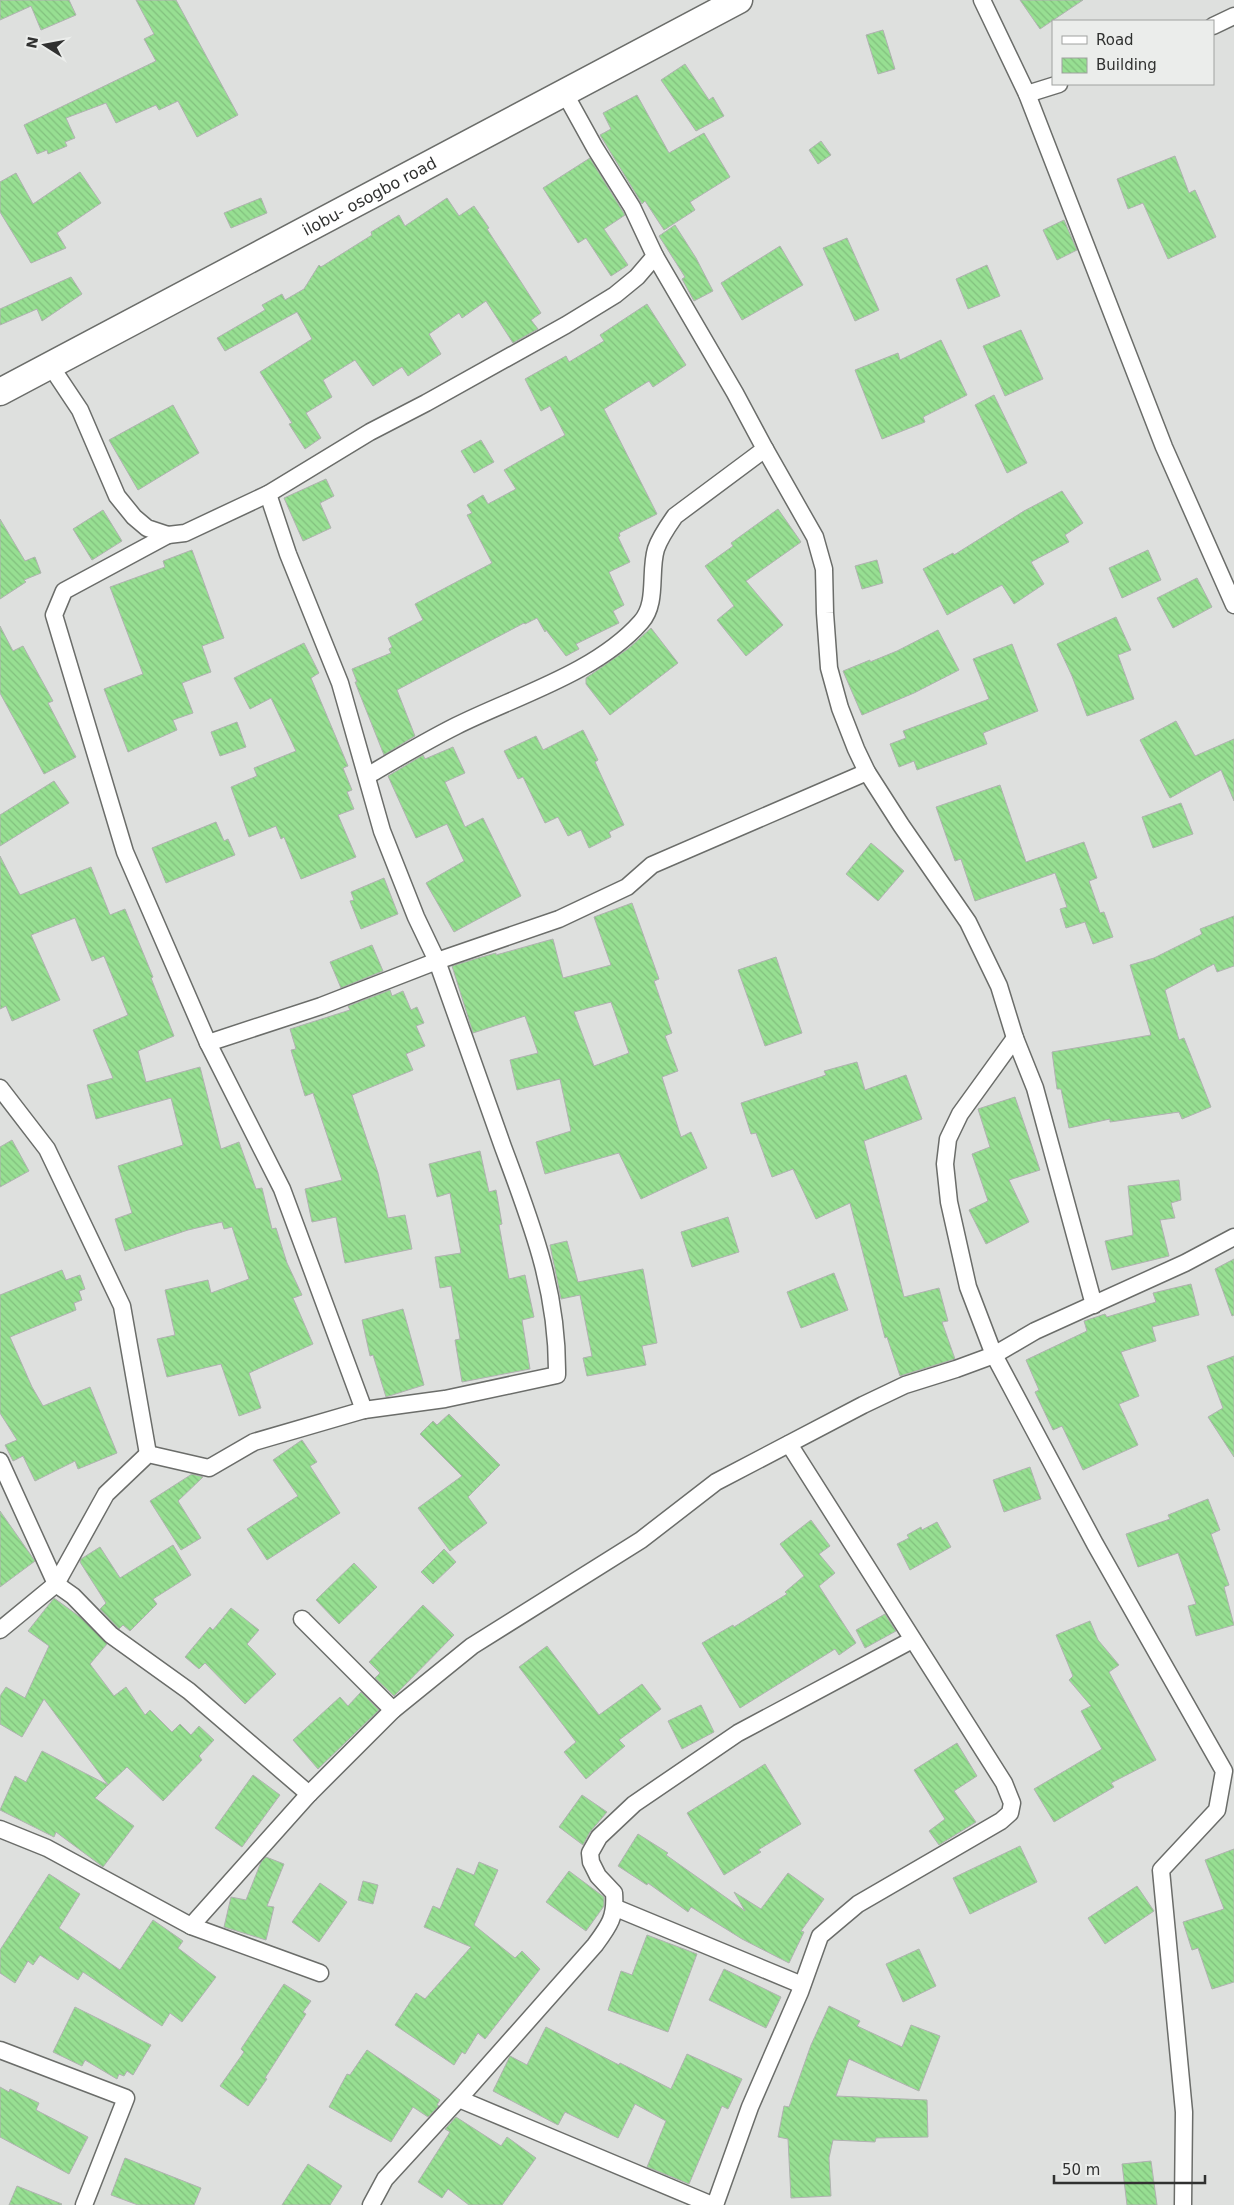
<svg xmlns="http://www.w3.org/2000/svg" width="1234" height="2205" viewBox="0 0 1234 2205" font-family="'DejaVu Sans',sans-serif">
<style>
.building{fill:url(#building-back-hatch);stroke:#b0b2b0;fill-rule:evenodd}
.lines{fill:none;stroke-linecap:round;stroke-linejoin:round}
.minor-casing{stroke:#6b6d6a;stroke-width:19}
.primary-casing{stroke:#6b6d6a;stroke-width:29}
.minor{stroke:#fff;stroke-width:16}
.primary{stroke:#fff;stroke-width:26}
.labels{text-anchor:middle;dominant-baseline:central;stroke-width:4.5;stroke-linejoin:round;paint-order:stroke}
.street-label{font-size:16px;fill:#303130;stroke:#ebedeb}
</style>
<defs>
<pattern id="building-back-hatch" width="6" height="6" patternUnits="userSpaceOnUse" patternTransform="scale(1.25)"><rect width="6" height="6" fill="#97df92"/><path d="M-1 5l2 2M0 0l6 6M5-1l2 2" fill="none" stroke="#82c07e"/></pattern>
</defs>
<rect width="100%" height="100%" fill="#dee0de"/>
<g class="building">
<path d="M0 0H69L76 15 41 30 31 6 0 20Z"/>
<path d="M136 0H176L238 115 197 137 178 101 159 110 156 105 116 123 106 103 66 118 75 138 65 142 67 146 48 154 47 150 37 154 24 125 156 61 144 39 154 34Z"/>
<path d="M1020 0H1083L1040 29Z"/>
<path d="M883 30 895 69 878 74 866 35Z"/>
<path d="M685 64 709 100 713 97 724 116 696 131 661 80Z"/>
<path d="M637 95 669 153 704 133 730 177 690 202 695 210 664 230 645 201 642 204 600 135 611 129 603 113Z"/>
<path d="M821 141 831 155 818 164 809 150Z"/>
<path d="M1175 156 1189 193 1195 190 1216 237 1168 259 1143 203 1128 209 1117 179Z"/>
<path d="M590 158 625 215 604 229 628 265 611 276 586 238 578 243 543 188Z"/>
<path d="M80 172 101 203 57 233 66 248 31 263 0 212V182L16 173 33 204Z"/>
<path d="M261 198 267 213 231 228 224 213Z"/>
<path d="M447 198 459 216 474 206 489 228 487 229 541 313 531 320 538 329 513 343 486 301 462 318 459 313 429 334 441 354 408 376 402 367 373 386 355 360 323 380 332 397 306 413 321 438 305 449 289 424 292 423 260 372 312 339 297 312 225 351 217 338 265 310 262 305 282 294 285 300 304 289 319 265 321 267 372 235 371 232 399 215 405 226Z"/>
<path d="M1064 220 1077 250 1057 260 1043 230Z"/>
<path d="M675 225 696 258 713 291 694 301 682 279 685 277 659 236Z"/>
<path d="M847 238 879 310 855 321 823 248Z"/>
<path d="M780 246 803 285 742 320 721 283Z"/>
<path d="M987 265 1000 296 968 309 956 279Z"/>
<path d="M71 277 82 294 42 321 37 309 0 325V309Z"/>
<path d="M647 304 686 365 653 387 649 381 604 409 657 514 619 533 620 536 618 537 630 562 609 572 624 605 613 611 619 623 576 644 579 649 566 656 546 630 545 632 537 618 525 624 524 623 397 690 415 736 384 755 355 682H357L352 669 391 653 389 649 392 647 388 638 423 620 415 604 492 563 467 515 472 513 467 505 483 495 488 504 516 489 504 470 565 435 550 406 541 411 525 379 566 356 569 362 604 341 600 335Z"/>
<path d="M1021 330 1043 379 1005 396 983 346Z"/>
<path d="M941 340 967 395 923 417 925 422 882 439 855 370 898 353 900 360Z"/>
<path d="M994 395 1027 463 1007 473 975 405Z"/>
<path d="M173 405 199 453 138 490 109 440Z"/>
<path d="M481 440 494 462 474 473 461 451Z"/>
<path d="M326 479 334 496 320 503 331 528 303 541 284 498Z"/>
<path d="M1062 491 1083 523 1065 535 1069 542 1031 562 1044 584 1014 604 1002 585 947 615 923 569 953 553 954 555 1024 511Z"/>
<path d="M778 509 801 542 746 581 783 625 746 656 717 620 734 606 705 566 733 546 731 543Z"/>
<path d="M103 510 122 541 92 560 73 529Z"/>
<path d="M0 519 25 561 35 557 41 573 24 580 26 582 0 599Z"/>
<path d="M192 550 224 638 202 646 211 672 182 683 193 713 173 720 177 730 128 752 104 689 143 674 110 587 165 567 163 561Z"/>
<path d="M1148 550 1161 580 1122 598 1109 568Z"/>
<path d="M877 560 883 583 862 589 855 566Z"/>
<path d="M1197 578 1212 607 1173 628 1157 598Z"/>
<path d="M1116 617 1131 650 1118 655 1134 699 1087 716 1072 676 1057 644Z"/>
<path d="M0 626 13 651 23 646 53 701 48 703 76 757 44 774 0 693Z"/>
<path d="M651 628 678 663 610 715 586 684V678L629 648Z"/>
<path d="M938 630 959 670 914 693 862 715 843 671 870 660V662L897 651Z"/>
<path d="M304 643 319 673 311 678 348 766 343 768 352 790 347 792 354 809 338 815 356 857 301 879 284 837 281 839 276 826 249 837 231 787 257 776 254 768 296 751 271 698 250 709 234 678Z"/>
<path d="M1012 644 1038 711 983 733 987 744 917 770 914 761 899 767 890 744 906 738 903 731 989 699 973 659Z"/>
<path d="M1176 721 1195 756 1234 739V801L1221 770 1170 798 1140 740Z"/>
<path d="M237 722 246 747 220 756 211 732Z"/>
<path d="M583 730 598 760 595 762 624 825 609 832 611 837 589 848 581 830 568 836 558 817 545 823 523 777 518 779 504 751 536 736 543 750Z"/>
<path d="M453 747 465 773 445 782 465 827 483 818 521 896 454 932 426 883 464 861 447 824 416 838 388 776 423 755 425 759Z"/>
<path d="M54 781 69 803 0 846V815Z"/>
<path d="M1000 785 1026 862 1084 842 1097 878 1089 881 1100 913 1104 912 1113 937 1093 944 1085 922 1066 928 1060 909 1067 907 1055 873 975 901 961 859 955 861 936 807Z"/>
<path d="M1181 803 1193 834 1153 848 1142 817Z"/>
<path d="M216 822 224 841 228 839 235 855 166 883 152 848Z"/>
<path d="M871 843 904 871 878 901 846 874Z"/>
<path d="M0 856 20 895 91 867 110 915 125 909 153 977 151 978 174 1036 138 1051 146 1082 200 1067 221 1149 239 1142 256 1189 262 1188 272 1229 276 1228 287 1263 302 1295 293 1298 313 1344 249 1373 261 1408 239 1416 221 1364 167 1377 157 1339 175 1335 165 1290 208 1280 211 1293 249 1279 232 1227 224 1229 222 1222 188 1230 125 1251 115 1219 132 1213 118 1166 183 1145 171 1098 96 1119 87 1085 113 1078 93 1030 128 1015 104 956 92 961 75 918 31 935 60 1000 12 1021 6 1006 0 1009Z"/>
<path d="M384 878 398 914 361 929 350 901 354 900 351 892Z"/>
<path d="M632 903 659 979 654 981 672 1033 665 1036 678 1071 662 1077 681 1137 691 1132 707 1168 641 1199 619 1153 545 1174 536 1142 571 1131 560 1079 517 1090 510 1060 538 1053 525 1016 473 1033 452 966 478 958 496 953V955L553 939 563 978 611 965 594 917ZM611 1002 629 1053 594 1066 574 1012Z"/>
<path d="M1234 916V966L1217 972 1214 964 1165 990 1179 1040 1184 1038 1211 1107 1182 1119 1179 1112 1110 1122V1119L1069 1128 1061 1089H1057L1052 1052 1151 1035 1130 965 1154 958 1202 934 1200 929Z"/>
<path d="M372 945 383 971 341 988 330 962Z"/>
<path d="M776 957 802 1033 765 1046 738 970Z"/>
<path d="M390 990 392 996 403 991 411 1010 417 1007 424 1023 416 1026 425 1046 406 1054 413 1070 352 1095 378 1173 388 1218 405 1215 412 1249 345 1263 336 1217 312 1222 305 1189 342 1180 313 1093 305 1096 291 1050 296 1049 290 1029 350 1010 348 1006Z"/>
<path d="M857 1062 865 1090 906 1075 922 1119 864 1141 904 1297 939 1288 948 1321 942 1322 955 1359 900 1376 887 1337 885 1338 850 1203 816 1219 793 1169 772 1177 756 1133 751 1134 741 1103 826 1075 824 1071Z"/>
<path d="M1015 1097 1040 1170 1009 1180 1029 1222 986 1244 969 1210 988 1201 972 1154 990 1147 978 1109Z"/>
<path d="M12 1140 29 1171 0 1187V1147Z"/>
<path d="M480 1151 489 1192 496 1190 502 1224 499 1225 509 1279 525 1275 534 1317 522 1320 530 1369 462 1382 455 1340 460 1339 451 1286 440 1288 435 1257 461 1253 450 1193 437 1197 429 1164Z"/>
<path d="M1179 1180 1181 1200 1171 1203 1175 1218 1160 1220 1169 1256 1112 1270 1105 1241 1133 1235 1128 1186Z"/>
<path d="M728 1217 739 1252 692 1267 681 1232Z"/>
<path d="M567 1241 578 1282 643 1269 657 1343 642 1346 646 1365 587 1376 583 1358 592 1356 580 1295 561 1299 550 1245Z"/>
<path d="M1234 1259V1315L1232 1316 1215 1269Z"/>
<path d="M62 1270 66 1280 80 1275 85 1289 79 1291 82 1300 74 1303 76 1310 10 1337 32 1387 43 1406 90 1387 117 1453 78 1469 75 1461 35 1481 23 1456 13 1461 5 1445 17 1440 0 1413V1295Z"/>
<path d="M834 1273 848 1310 801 1328 787 1292Z"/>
<path d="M1191 1284 1199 1315 1152 1327 1156 1341 1121 1352 1139 1396 1119 1404 1138 1445 1083 1470 1062 1426 1053 1430 1035 1392 1039 1390 1026 1360 1087 1331 1084 1321 1105 1314 1107 1317 1156 1302 1153 1293Z"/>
<path d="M403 1309 424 1385 386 1397 373 1355 370 1356 362 1320Z"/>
<path d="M1234 1356V1457L1208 1417 1223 1408 1207 1366Z"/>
<path d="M449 1414 500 1465 468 1497 487 1523 450 1551 418 1508 462 1476 420 1434 433 1421 437 1425Z"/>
<path d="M302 1440 317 1462 310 1466 340 1513 267 1560 247 1529 298 1496 273 1460Z"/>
<path d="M1030 1467 1041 1499 1004 1512 993 1480Z"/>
<path d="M192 1474 203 1477 178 1501 201 1538 181 1550 150 1501Z"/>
<path d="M1208 1499 1220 1530 1211 1534 1229 1585 1224 1587 1234 1625 1196 1636 1188 1606 1196 1604 1178 1553 1138 1567 1126 1534 1170 1519 1168 1515Z"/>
<path d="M0 1511 35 1561 0 1587Z"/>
<path d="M811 1520 830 1546 819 1554 835 1573 819 1586 856 1643 839 1655 835 1649 740 1708 702 1643 733 1625 734 1627 787 1594 785 1592 804 1576 780 1544Z"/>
<path d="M937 1522 951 1547 910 1570 897 1544 909 1538 907 1535 921 1527 922 1530Z"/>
<path d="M173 1545 191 1575 153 1599 157 1604 130 1631 123 1625 119 1629 100 1609 106 1603 80 1562 81 1559 100 1547 120 1578Z"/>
<path d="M444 1549 456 1562 433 1584 421 1572Z"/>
<path d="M354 1563 377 1587 339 1624 316 1600Z"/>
<path d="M54 1598 80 1617 107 1644 90 1664 114 1696 126 1687 145 1715 150 1710 172 1732 180 1724 191 1735 199 1726 214 1740 199 1756 202 1760 163 1801 127 1767 108 1785 44 1699 22 1737 0 1724V1696L6 1687 25 1698 49 1646 28 1631Z"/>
<path d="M423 1605 454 1635 394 1696 375 1678 380 1673 369 1662Z"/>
<path d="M231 1608 259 1630 247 1644 276 1674 245 1704 205 1663 199 1669 185 1657 210 1627 213 1630Z"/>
<path d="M885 1614 896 1631 865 1648 856 1630Z"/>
<path d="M1090 1621 1098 1640 1119 1665 1109 1672 1156 1760 1111 1783 1114 1787 1054 1822 1034 1789 1102 1749 1081 1711 1091 1706 1069 1680 1073 1676 1056 1635Z"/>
<path d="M547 1646 599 1715 642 1684 661 1709 619 1740 625 1746 586 1779 564 1752 576 1742 519 1667Z"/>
<path d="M361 1692 379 1710 318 1769 293 1740 340 1697 348 1706Z"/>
<path d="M701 1705 714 1732 682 1749 668 1721Z"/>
<path d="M957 1743 977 1776 954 1791 976 1822 939 1845 929 1831 945 1819 914 1770Z"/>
<path d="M42 1751 108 1785 95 1798 134 1826 103 1867 56 1832 54 1837 0 1810 15 1776 26 1782Z"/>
<path d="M765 1764 801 1824 758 1850 761 1852 724 1875 687 1813Z"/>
<path d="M253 1775 280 1795 242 1847 215 1828Z"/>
<path d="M582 1795 607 1812 590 1832 583 1845 559 1827Z"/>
<path d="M638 1834 668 1853 666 1855 745 1911 734 1892 761 1909 788 1873 824 1899 801 1931 804 1932 789 1963 742 1939 691 1907 688 1912 648 1883 647 1885 618 1866Z"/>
<path d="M1020 1846 1037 1882 970 1914 953 1878Z"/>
<path d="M1234 1849V1982L1212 1989 1198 1948 1192 1950 1183 1922 1224 1909 1205 1860Z"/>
<path d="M266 1857 284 1864 267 1906 274 1907 266 1940 224 1927 231 1897 246 1900 261 1862Z"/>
<path d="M479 1862 498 1870 474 1925 515 1958 522 1951 540 1969 485 2039 478 2033 465 2054 462 2052 454 2065 395 2025 416 1993 425 1999 471 1947 424 1927 433 1906 440 1909 457 1868 474 1875Z"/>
<path d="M569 1871 604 1897V1906L586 1931 546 1902Z"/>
<path d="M49 1874 80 1894 59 1928 120 1970 153 1920 183 1941 178 1948 216 1977 182 2022 170 2013 162 2026 83 1972 78 1980 40 1955 33 1965 28 1961 15 1983 0 1973V1950Z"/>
<path d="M363 1881 378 1885 373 1904 358 1900Z"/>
<path d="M320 1883 347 1902 319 1942 292 1922Z"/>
<path d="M1137 1886 1154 1911 1105 1944 1088 1918Z"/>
<path d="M647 1935 697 1954 668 2032 608 2010 621 1971 632 1975Z"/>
<path d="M919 1949 936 1986 903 2002 886 1964Z"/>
<path d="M724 1969 781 1997 766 2028 709 2000Z"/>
<path d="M284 1984 311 2001 303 2012 306 2014 265 2078 267 2079 248 2106 220 2086 244 2052 241 2049Z"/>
<path d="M829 2006 860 2021 857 2026 902 2047 911 2025 940 2036 919 2091 849 2059 836 2096 927 2100 928 2137 876 2138 875 2142 833 2140 829 2158 831 2196 791 2198 788 2139 778 2137 784 2106 789 2107 811 2045Z"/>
<path d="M75 2007 151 2045 133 2075 127 2071 124 2076 119 2074 117 2079 85 2060 82 2066 53 2052Z"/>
<path d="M546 2027 619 2065 620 2063 671 2089 687 2054 742 2079 728 2109 722 2106 689 2184 647 2167 666 2121 635 2104 618 2138 565 2112 558 2125 493 2091 510 2056 527 2065Z"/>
<path d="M367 2050 440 2100 437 2105 439 2106 428 2117 413 2107 391 2142 329 2107 347 2074 350 2075Z"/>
<path d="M0 2087 9 2092 10 2089 39 2103 36 2110 88 2137 69 2174 0 2137Z"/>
<path d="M456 2117 501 2146 507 2137 536 2158 502 2205H469L448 2189 442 2198 418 2182 450 2132 445 2129Z"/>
<path d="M125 2158 201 2188 194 2205H138L111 2195Z"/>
<path d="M1151 2161 1157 2205H1127L1122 2164Z"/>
<path d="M308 2164 342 2186 330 2205H282Z"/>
<path d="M17 2186 62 2204 61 2205H9Z"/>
</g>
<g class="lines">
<g class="minor-casing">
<g id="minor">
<path d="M982 0 1027 94 1164 447 1234 605"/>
<path d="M1213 26 1234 16"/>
<path d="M1027 94 1059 84"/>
<path d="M50 365 80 410 117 496 134 517 147 528 168 535 185 533 268 494 370 432 426 403 566 325 615 295 637 277 655 256 632 207 595 148 564 92"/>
<path d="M765 449 815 537 824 569 825 613 829 668 840 708 856 749 867 772 901 825 968 922 999 986 1015 1038 1035 1088 1094 1305"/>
<path d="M168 535 64 591 54 615 125 852 208 1043 282 1189 364 1410"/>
<path d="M367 776C396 759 426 741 456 726 516 696 596 673 641 622 658 603 649 572 656 549 660 537 668 526 675 516L765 449 735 393 655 256"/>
<path d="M1015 1038 960 1114 948 1139 945 1164 949 1202 968 1287 994 1355 1095 1544 1224 1771 1217 1810 1161 1870 1184 2112 1183 2205"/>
<path d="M208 1043 321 1006 437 961 559 919 627 887 652 865 867 772"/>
<path d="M0 1088 47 1149 122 1306 148 1454"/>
<path d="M0 1461 56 1584 73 1596 111 1635 189 1691 309 1794"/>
<path d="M302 1619 393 1710"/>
<path d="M0 1630 56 1584 106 1494 148 1454 209 1468 254 1442 364 1410 445 1399 557 1375C558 1290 532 1225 503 1147 481 1085 459 1023 437 961L416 917 382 831 340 683 288 554 268 494"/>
<path d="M0 1829 47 1848 191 1926 320 1973"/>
<path d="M616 1908 802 1985"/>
<path d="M191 1926 309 1794 393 1710 472 1646 641 1540 716 1482 863 1405 905 1385 956 1369 994 1355 1035 1331 1185 1263 1234 1237"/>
<path d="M0 2050 126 2098 84 2205"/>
<path d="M459 2099 712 2205"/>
<path d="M371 2205 385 2179 463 2094 595 1945C609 1926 616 1917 614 1893L598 1876 591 1862 590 1853 599 1837 634 1804 738 1733 912 1640"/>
<path d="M715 2205 750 2107 800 1992 820 1936 858 1904 1001 1821 1010 1813 1012 1803 1004 1783 789 1444"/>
</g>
</g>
<g class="primary-casing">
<g id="primary">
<path id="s1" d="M0 392 739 0"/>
</g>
</g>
<use href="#minor" class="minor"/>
<use href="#primary" class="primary"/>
</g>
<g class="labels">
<g class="street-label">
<text stroke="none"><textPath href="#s1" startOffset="418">ilobu- osogbo road</textPath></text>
</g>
</g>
<rect x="1052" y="20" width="162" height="65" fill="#ebedeb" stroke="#a0a2a0"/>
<rect x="1062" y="36" width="25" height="8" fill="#ffffff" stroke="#a0a2a0"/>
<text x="1096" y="45" font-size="15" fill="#303130">Road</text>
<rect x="1062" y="58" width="25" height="15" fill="url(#building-back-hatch)" stroke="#a0a2a0"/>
<text x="1096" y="70" font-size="15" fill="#303130">Building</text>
<g transform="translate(45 45) rotate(281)" stroke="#ebedeb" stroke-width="4" paint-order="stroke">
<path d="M0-4L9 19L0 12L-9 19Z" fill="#303130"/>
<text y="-8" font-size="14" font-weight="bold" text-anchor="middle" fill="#303130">N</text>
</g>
<path d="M1054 2175v8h151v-8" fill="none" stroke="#303130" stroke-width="2.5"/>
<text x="1062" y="2175" font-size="15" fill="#303130" stroke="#ebedeb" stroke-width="4" paint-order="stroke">50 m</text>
</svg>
